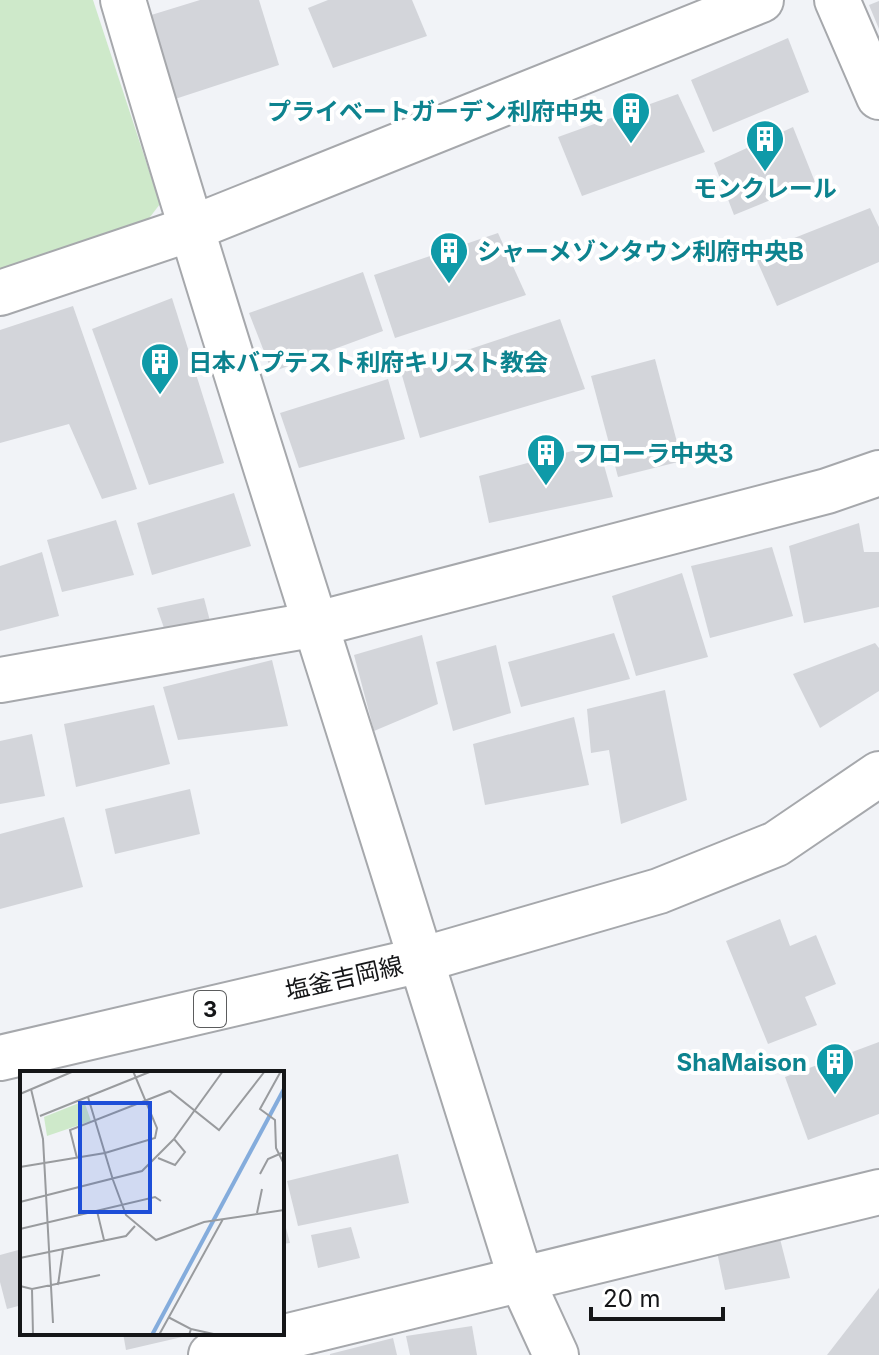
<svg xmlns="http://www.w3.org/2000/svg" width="879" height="1355" viewBox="0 0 879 1355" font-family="Inter,'Noto Sans JP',sans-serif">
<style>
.green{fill:#cee9ca}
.building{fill:#d3d5da}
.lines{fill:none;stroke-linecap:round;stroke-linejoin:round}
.minor-casing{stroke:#a6a8ac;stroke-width:48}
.secondary-casing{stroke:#a6a8ac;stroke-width:48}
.primary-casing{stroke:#a6a8ac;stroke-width:48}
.minor{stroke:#fff;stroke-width:44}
.secondary{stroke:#fff;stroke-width:44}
.primary{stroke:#fff;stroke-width:44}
.labels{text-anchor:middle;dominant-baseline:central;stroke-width:8;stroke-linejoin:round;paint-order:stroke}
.shield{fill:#fff;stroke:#5b5c5d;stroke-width:2}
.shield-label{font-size:22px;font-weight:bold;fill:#151618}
.culture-label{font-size:24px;font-weight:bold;fill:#0d838f;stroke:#fff;text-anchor:start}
.street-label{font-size:24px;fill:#151618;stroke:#fff}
.inset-river{fill:none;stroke:#84acdc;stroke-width:4}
.inset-road{fill:none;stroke:#999b9e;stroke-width:2}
.view{fill:#1d4ed8;fill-opacity:0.15;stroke:#1d4ed8;stroke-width:4}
.inset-edge{fill:none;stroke:#151618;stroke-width:4}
</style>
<rect width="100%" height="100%" fill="#f1f3f7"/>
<path class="green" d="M0 0H93L160 204 140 230 0 277Z"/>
<g class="building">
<path d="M200 0H259L279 65 172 100 148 16Z"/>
<path d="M328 0H412L427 36 333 68 308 8Z"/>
<path d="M879 1V29L869 5Z"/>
<path d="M788 38 809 92 713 132 691 80Z"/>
<path d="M678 94 705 152 582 196 558 137Z"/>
<path d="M793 127 815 182 734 215 714 163Z"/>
<path d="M870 208 879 227V262L777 306 754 254Z"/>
<path d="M498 233 526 295 395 338 374 275Z"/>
<path d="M363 272 383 331 272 372 249 313Z"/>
<path d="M172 298 224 463 149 485 92 329Z"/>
<path d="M73 306 137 489 102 499 69 424 0 443V330Z"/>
<path d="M560 319 585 389 420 438 401 372Z"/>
<path d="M655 359 682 461 618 477 591 376Z"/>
<path d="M388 379 405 439 299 468 280 413Z"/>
<path d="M598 444 613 497 489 523 479 476Z"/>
<path d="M234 493 251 546 152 575 137 523Z"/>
<path d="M116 520 134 575 62 592 47 540Z"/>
<path d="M859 523 864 552H879V607L804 623 789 546Z"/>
<path d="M772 547 793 616 710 638 691 566Z"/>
<path d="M42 552 59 616 0 631V566Z"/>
<path d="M682 573 708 657 636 676 612 596Z"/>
<path d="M204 598 210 621 164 628 157 608Z"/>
<path d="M614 633 630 679 521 707 508 662Z"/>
<path d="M422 635 438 704 374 731 354 655Z"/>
<path d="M875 643 879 648V691L820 728 793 674Z"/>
<path d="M496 645 511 713 453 731 436 662Z"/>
<path d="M272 660 288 726 178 740 163 687Z"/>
<path d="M665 690 687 800 621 824 609 750 591 753 587 709Z"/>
<path d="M154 705 170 764 76 787 64 724Z"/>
<path d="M574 717 589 785 485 805 473 744Z"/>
<path d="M32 734 45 796 0 804V741Z"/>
<path d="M190 789 200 834 115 854 105 809Z"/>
<path d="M64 817 83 887 0 909V834Z"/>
<path d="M780 919 790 946 816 935 836 984 805 997 817 1025 768 1044 726 941Z"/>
<path d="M879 1042V1114L808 1140 785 1077Z"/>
<path d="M398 1154 409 1203 298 1226 287 1181Z"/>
<path d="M282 1213 290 1243 282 1244Z"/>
<path d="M351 1227 360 1258 318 1268 311 1235Z"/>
<path d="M779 1235 790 1278 725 1290 717 1252Z"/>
<path d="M22 1249V1305L7 1309 0 1282V1255Z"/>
<path d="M879 1288V1355H827Z"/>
<path d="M472 1326 477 1355H410L406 1336Z"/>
<path d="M123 1333H195V1334L126 1350Z"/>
<path d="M393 1338 397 1355H330V1354Z"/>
</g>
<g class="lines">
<g class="minor-casing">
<g id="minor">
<path d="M123 0C217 322 322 640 421 960"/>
<path d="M837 0 879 97"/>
<path d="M0 293 190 229 761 0"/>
<path d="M0 680 317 624 827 491 879 473"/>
<path d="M211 1355 879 1192"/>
</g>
</g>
<g class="secondary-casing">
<path id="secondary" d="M421 960 659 891 776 844 879 774"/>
</g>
<g class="primary-casing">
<path id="primary" d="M0 1058 421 960 521 1279 556 1355"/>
</g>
<use href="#minor" class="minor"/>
<use href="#secondary" class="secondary"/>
<use href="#primary" class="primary"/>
</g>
<defs>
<g id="building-pin" transform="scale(2)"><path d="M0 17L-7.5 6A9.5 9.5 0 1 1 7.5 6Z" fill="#0f9aa8" stroke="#fff"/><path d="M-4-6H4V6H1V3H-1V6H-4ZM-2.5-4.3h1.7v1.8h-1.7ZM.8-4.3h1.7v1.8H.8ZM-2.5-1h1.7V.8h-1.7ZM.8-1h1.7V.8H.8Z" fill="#fff"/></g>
</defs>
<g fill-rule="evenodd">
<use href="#building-pin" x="631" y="111"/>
<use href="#building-pin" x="765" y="139"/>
<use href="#building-pin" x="449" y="251"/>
<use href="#building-pin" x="160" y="362"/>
<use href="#building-pin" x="546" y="453"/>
<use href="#building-pin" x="835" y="1062"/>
</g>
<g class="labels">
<rect class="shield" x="194" y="991" width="32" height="36" rx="6"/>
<g class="shield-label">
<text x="210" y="1009">3</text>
</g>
<g class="culture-label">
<text x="603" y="111" text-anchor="end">プライベートガーデン利府中央</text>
<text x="765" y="188" text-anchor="middle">モンクレール</text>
<text x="477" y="251">シャーメゾンタウン利府中央B</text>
<text x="188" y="362">日本バプテスト利府キリスト教会</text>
<text x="574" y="453">フローラ中央3</text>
<text x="807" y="1062" text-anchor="end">ShaMaison</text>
</g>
<g class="street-label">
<text transform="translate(344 978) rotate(-13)">塩釜吉岡線</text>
</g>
</g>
<g transform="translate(20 1071)">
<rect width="264" height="264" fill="#f1f3f7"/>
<path d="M64 30 71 50 27 65 24 46Z" fill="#cee9ca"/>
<path class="inset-river" d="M132 264 264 18"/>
<path class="inset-road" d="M261 0 240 38 255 49 256 77 264 93M11 18 23 68 33 252M0 23 54 0M68 26 93 109M20 45 132 0M57 87 50 59 150 20 199 59 245 0M138 87 155 94 165 81 154 68 203 0M0 96 85 82 135 67 137 57 113 0M240 103 248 88 264 81M93 109 106 144 136 169 184 151 264 139M0 131 122 100 154 68M77 140 84 169M237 142 242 118M0 158 135 126 141 130M0 187 106 165 115 155M38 214 43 179M0 215 12 218 80 204M12 218 13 264M148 246 171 258 169 264M171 258 198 264M139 264 203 148"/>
<path class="view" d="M60 32H130V141H60Z"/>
<rect width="264" height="264" class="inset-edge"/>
</g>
<path d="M591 1307v12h132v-12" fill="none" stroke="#151618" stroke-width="4"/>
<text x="603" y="1307" font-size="24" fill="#151618" stroke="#ffffff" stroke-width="6" paint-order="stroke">20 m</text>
</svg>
